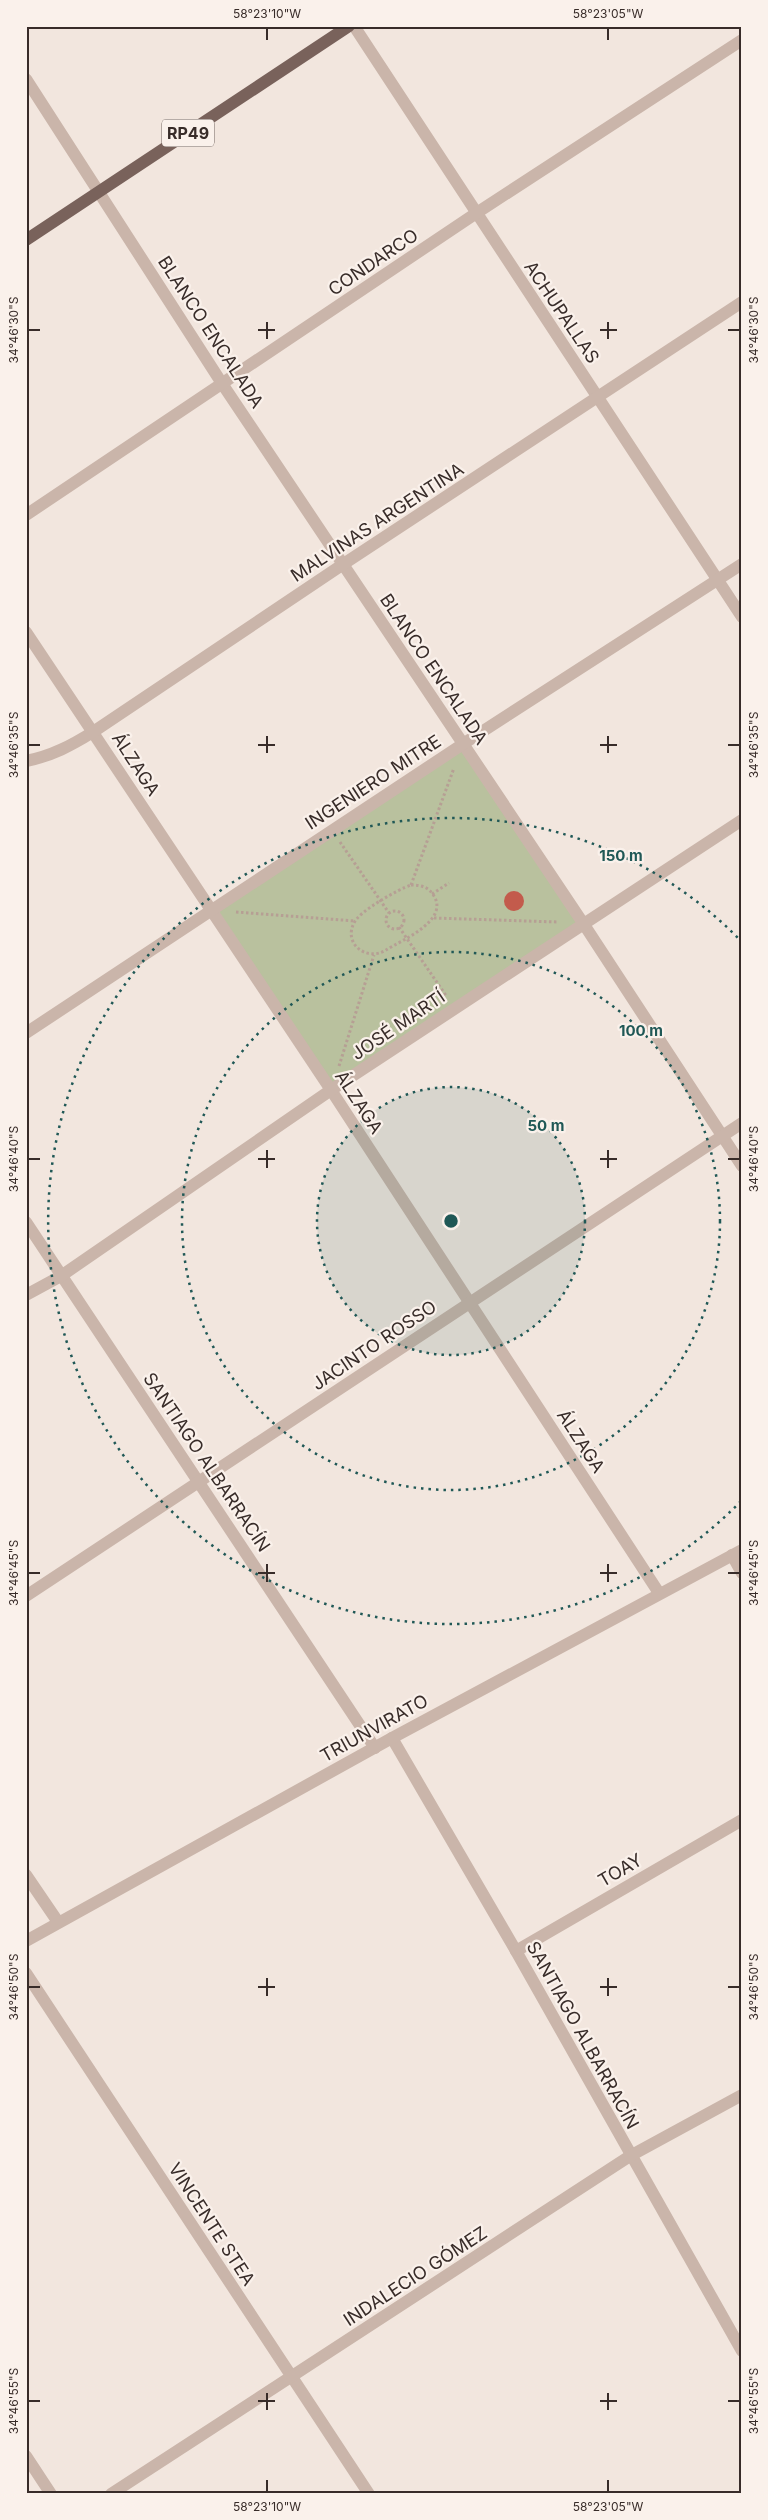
<svg xmlns="http://www.w3.org/2000/svg" width="768" height="2520" viewBox="0 0 768 2520" font-family="Inter,sans-serif">
<style>
.green{fill:#b9c19e}
.building{fill:#c35b4c}
.lines{fill:none;stroke-linecap:round;stroke-linejoin:round}
.path{stroke:#b69f94;stroke-width:3;stroke-dasharray:2.5 2.5;stroke-linecap:butt}
.minor{stroke:#cab5aa;stroke-width:12}
.primary{stroke:#79625b;stroke-width:12}
.ticks{fill:none;stroke:#382c29;stroke-width:2}
.ring{fill:none;stroke:#205856;stroke-width:2.5;stroke-dasharray:2.5 5}
.labels{text-anchor:middle;dominant-baseline:central;stroke-width:4.5;stroke-linejoin:round;paint-order:stroke}
.shield{fill:#faf1eb;stroke:#726763;stroke-width:1}
.shield-label{font-size:16px;font-weight:bold;fill:#382c29}
.street-label{font-size:18px;fill:#382c29;stroke:#faf1eb}
.centre{fill:#205856;stroke:#faf1eb;stroke-width:2.5}
.ring-label{font-size:15px;text-anchor:middle;font-weight:bold;fill:#205856;stroke:#faf1eb;stroke-width:4.5;stroke-linejoin:round;paint-order:stroke}
.neatline{fill:none;stroke:#382c29;stroke-width:2}
.ticks-label{font-size:12px;text-anchor:middle;fill:#382c29}
</style>
<rect width="100%" height="100%" fill="#f2e6de"/>
<path class="green" d="M463 744 583 923 331 1090 211 910Z"/>
<circle class="building" cx="514" cy="901" r="10"/>
<g class="lines">
<g class="path">
<path d="M340 842 389 913"/>
<path d="M411 885C421 885 429 887 434 896 449 921 402 940 386 950 367 962 343 944 354 923 359 911 399 889 411 885Z"/>
<path d="M411 885 454 768"/>
<path d="M432 894 449 883"/>
<circle cx="395" cy="920" r="9"/>
<path d="M236 912 355 921"/>
<path d="M434 918 558 922"/>
<path d="M399 927 447 997"/>
<path d="M339 1066 374 955"/>
</g>
<g class="minor">
<path d="M354 26 742 617"/>
<path d="M26 79 223 385 583 923 742 1166"/>
<path d="M26 515 475 214 742 40"/>
<path d="M26 632 331 1090 659 1593"/>
<path d="M26 761C52 756 72 745 93 732L342 565 742 302"/>
<path d="M26 1033 463 744 742 564"/>
<path d="M26 1222 375 1748"/>
<path d="M26 1295 61 1276 331 1090 742 820"/>
<path d="M732 1555 742 1573"/>
<path d="M26 1596 742 1123"/>
<path d="M392 1738 516 1951 742 2351"/>
<path d="M26 1875 58 1922"/>
<path d="M26 1941 392 1738 742 1550"/>
<path d="M516 1951 742 1820"/>
<path d="M26 1973 369 2494"/>
<path d="M26 2456 51 2494"/>
<path d="M111 2494 630 2156 742 2095"/>
</g>
<path class="primary" d="M26 240 349 26"/>
</g>
<path class="ticks" d="M267 28V40M608 28V40M267 322V339M608 322V339M28 330H40M258 330H275M600 330H617M728 330H740M267 736V753M608 736V753M28 745H40M258 745H275M600 745H617M728 745H740M267 1150V1168M608 1150V1168M28 1159H40M258 1159H275M600 1159H617M728 1159H740M267 1564V1582M608 1564V1582M28 1573H40M258 1573H275M600 1573H617M728 1573H740M267 1978V1996M608 1978V1996M28 1987H40M258 1987H275M600 1987H617M728 1987H740M267 2393V2410M608 2393V2410M28 2401H40M258 2401H275M600 2401H617M728 2401H740M267 2480V2492M608 2480V2492"/>
<circle cx="451" cy="1221" r="134" fill="#205856" fill-opacity=".12"/>
<g class="ring">
<circle cx="451" cy="1221" r="134"/>
<circle cx="451" cy="1221" r="269"/>
<path d="M741 1501A403 403 0 1 1 741 941"/>
</g>
<g class="labels">
<rect class="shield" x="162" y="119.5" width="52" height="27" rx="4"/>
<g class="shield-label">
<text x="188" y="133">RP49</text>
</g>
<g class="street-label">
<text transform="translate(373 262) rotate(-34)">CONDARCO</text>
<text transform="translate(562 312) rotate(56)">ACHUPALLAS</text>
<text transform="translate(211 332) rotate(57)">BLANCO ENCALADA</text>
<text transform="translate(377 522) rotate(-33)">MALVINAS ARGENTINA</text>
<text transform="translate(434 669) rotate(56)">BLANCO ENCALADA</text>
<text transform="translate(136 764) rotate(57)">ÁLZAGA</text>
<text transform="translate(373 782) rotate(-33)">INGENIERO MITRE</text>
<text transform="translate(398 1025) rotate(-34)">JOSÉ MARTÍ</text>
<text transform="translate(359 1102) rotate(57)">ÁLZAGA</text>
<text transform="translate(374 1345) rotate(-34)">JACINTO ROSSO</text>
<text transform="translate(581 1441) rotate(57)">ÁLZAGA</text>
<text transform="translate(207 1462) rotate(56)">SANTIAGO ALBARRACÍN</text>
<text transform="translate(374 1728) rotate(-29)">TRIUNVIRATO</text>
<text transform="translate(620 1870) rotate(-30)">TOAY</text>
<text transform="translate(583 2035) rotate(61)">SANTIAGO ALBARRACÍN</text>
<text transform="translate(212 2224) rotate(57)">VINCENTE STEA</text>
<text transform="translate(415 2276) rotate(-33)">INDALECIO GÓMEZ</text>
</g>
</g>
<circle cx="451" cy="1221" r="8" class="centre"/>
<g class="ring-label">
<text x="621" y="861">150 m</text>
<text x="641" y="1036">100 m</text>
<text x="546" y="1131">50 m</text>
</g>
<rect width="768" height="2520" fill="none" stroke="#faf1eb" stroke-width="55"/>
<rect x="28" y="28" width="712" height="2464" class="neatline"/>
<g class="ticks-label">
<text x="267" y="18">58°23'10"W</text>
<text x="608" y="18">58°23'05"W</text>
<text transform="translate(14 330) rotate(-90)" y="4">34°46'30"S</text>
<text transform="translate(754 330) rotate(-90)" y="4">34°46'30"S</text>
<text transform="translate(14 745) rotate(-90)" y="4">34°46'35"S</text>
<text transform="translate(754 745) rotate(-90)" y="4">34°46'35"S</text>
<text transform="translate(14 1159) rotate(-90)" y="4">34°46'40"S</text>
<text transform="translate(754 1159) rotate(-90)" y="4">34°46'40"S</text>
<text transform="translate(14 1573) rotate(-90)" y="4">34°46'45"S</text>
<text transform="translate(754 1573) rotate(-90)" y="4">34°46'45"S</text>
<text transform="translate(14 1987) rotate(-90)" y="4">34°46'50"S</text>
<text transform="translate(754 1987) rotate(-90)" y="4">34°46'50"S</text>
<text transform="translate(14 2401) rotate(-90)" y="4">34°46'55"S</text>
<text transform="translate(754 2401) rotate(-90)" y="4">34°46'55"S</text>
<text x="267" y="2511">58°23'10"W</text>
<text x="608" y="2511">58°23'05"W</text>
</g>
</svg>
